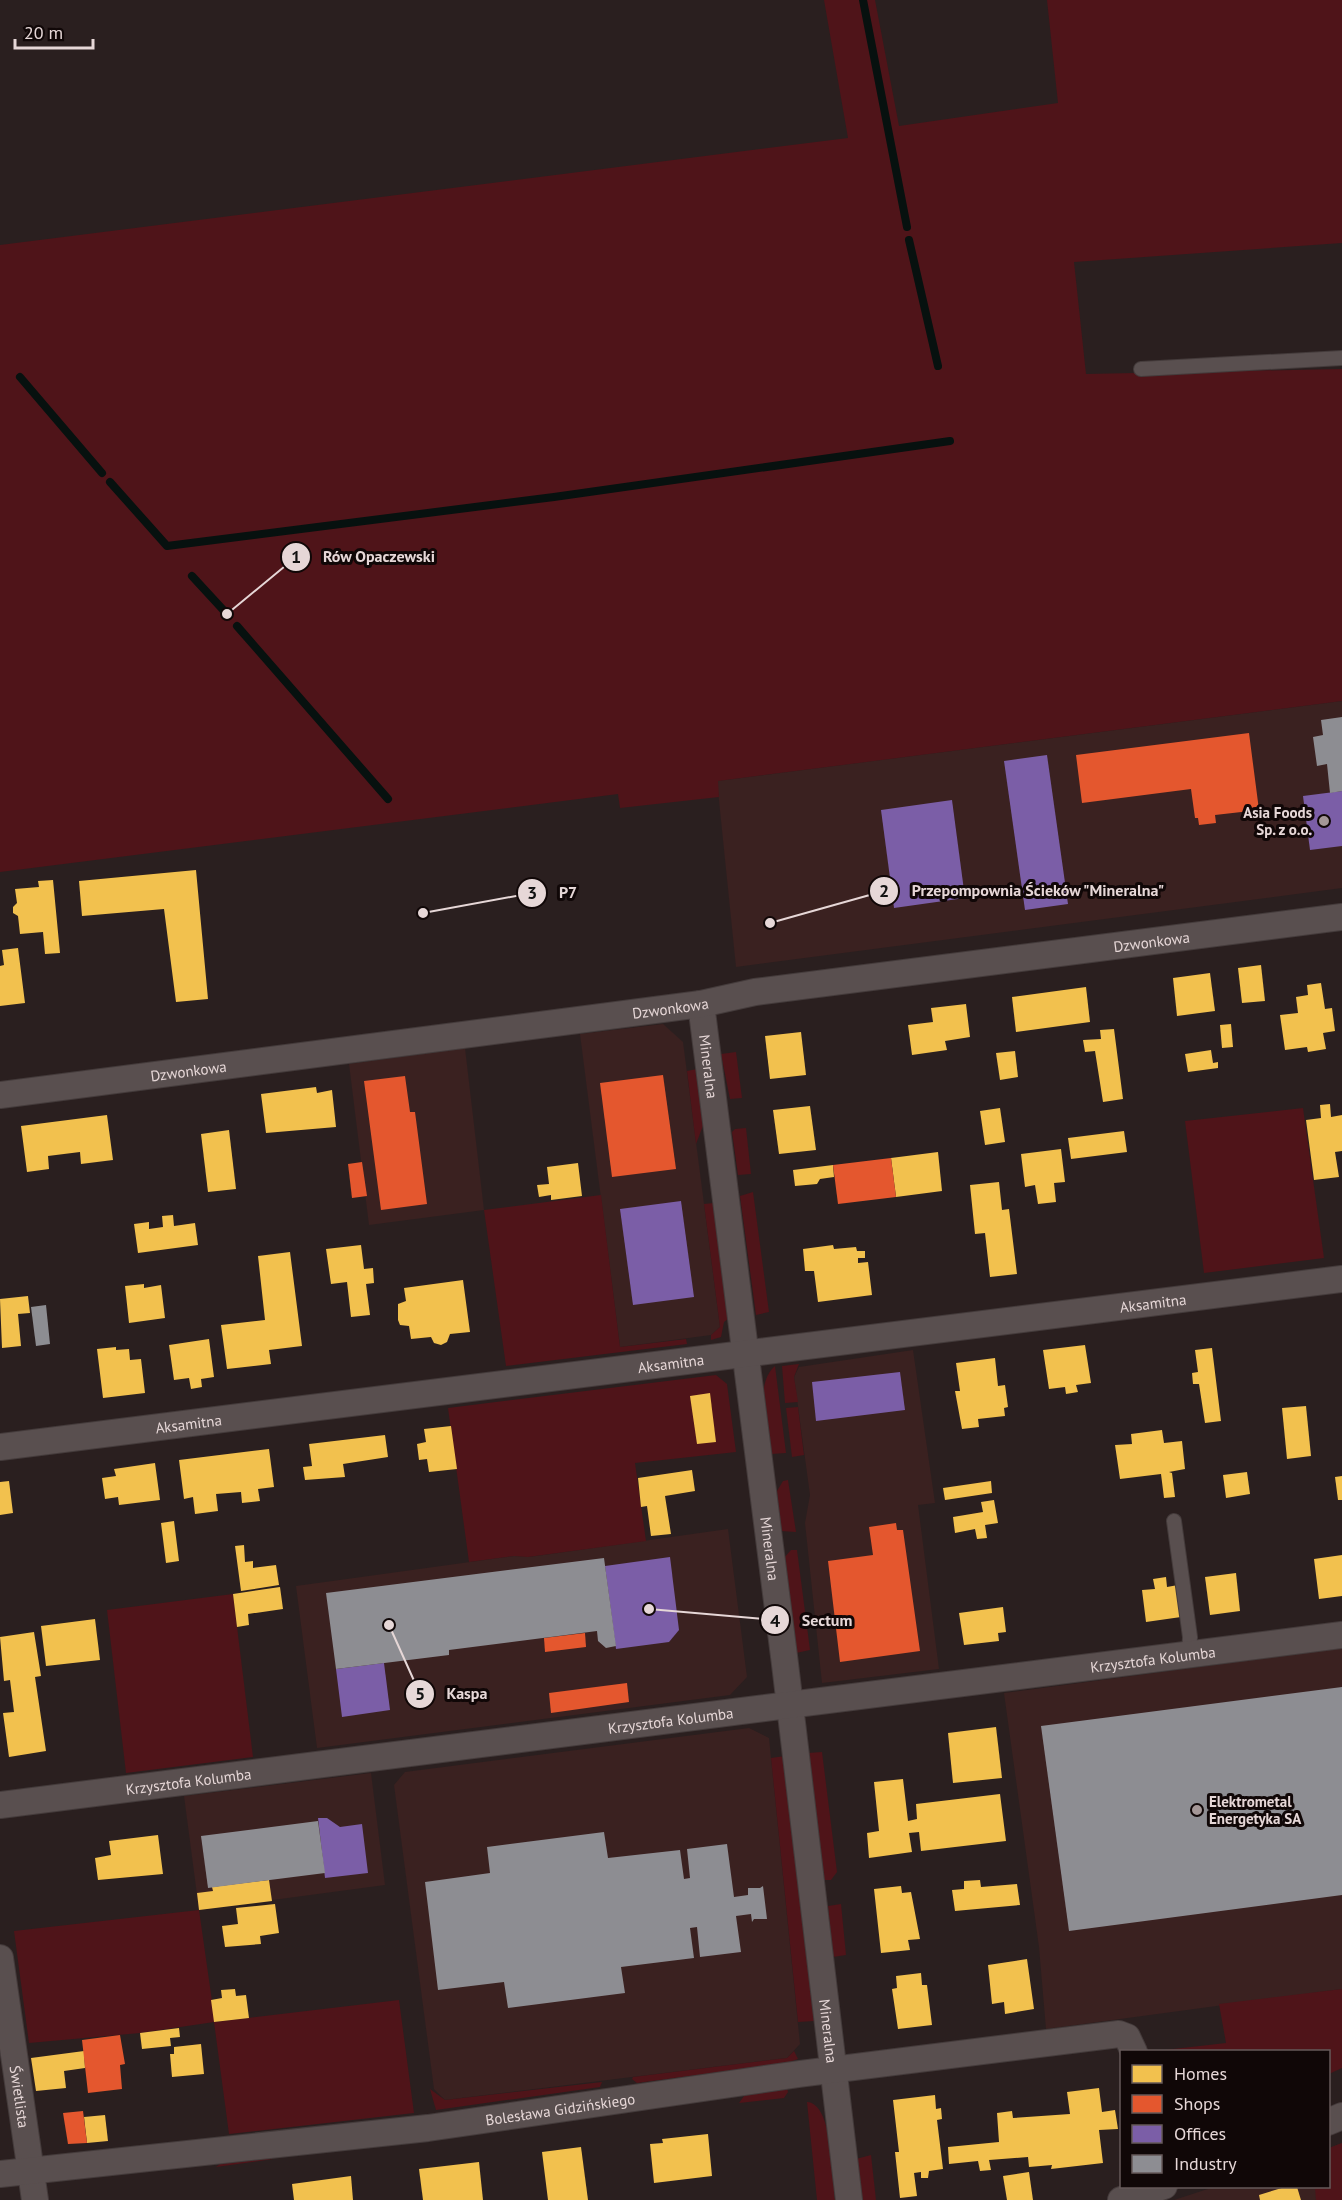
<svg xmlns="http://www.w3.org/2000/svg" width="1342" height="2200" viewBox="0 0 1342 2200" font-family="'PT Sans',sans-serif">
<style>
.built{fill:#3a2120}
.green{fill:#4f1419}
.homes{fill:#f2c14e}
.shops{fill:#e4572e}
.offices{fill:#7b5ea7}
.industry{fill:#8d8d92}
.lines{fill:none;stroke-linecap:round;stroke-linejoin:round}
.stream{stroke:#07110f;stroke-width:8}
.lane-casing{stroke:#443b3b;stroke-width:16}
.street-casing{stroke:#443b3b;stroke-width:28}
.lane{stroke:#594f4f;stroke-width:14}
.street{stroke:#594f4f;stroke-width:26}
.poi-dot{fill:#a49797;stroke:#100707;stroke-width:2}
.labels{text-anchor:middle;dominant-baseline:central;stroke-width:6;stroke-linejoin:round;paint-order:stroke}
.poi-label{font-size:15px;font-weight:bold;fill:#e6d7d7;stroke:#100707;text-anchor:end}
.street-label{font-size:15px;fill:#e6d7d7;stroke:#100707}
.leader{fill:none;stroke:#e6d7d7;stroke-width:2}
.callout-dot{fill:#e6d7d7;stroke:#100707;stroke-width:2}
.mark-label{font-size:18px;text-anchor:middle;font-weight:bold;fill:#111}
.callout-label{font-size:16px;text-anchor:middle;font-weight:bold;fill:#e6d7d7;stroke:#100707;stroke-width:6;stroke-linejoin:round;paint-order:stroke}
</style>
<rect width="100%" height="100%" fill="#2a1f1f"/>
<g class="built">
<path d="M1342 701V888L736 967 717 781Z"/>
<path d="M663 1024 683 1042 720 1327 711 1335 620 1347 580 1034Z"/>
<path d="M465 1048 484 1210 369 1225 349 1064Z"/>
<path d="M913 1350 935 1503 918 1505 939 1669 822 1683 805 1523 810 1495 794 1377 799 1367Z"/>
<path d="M728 1529 747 1677 730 1695 317 1748 296 1586 514 1556 529 1557Z"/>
<path d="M1342 1648V1989L1046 2029 1039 1947 1004 1693Z"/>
<path d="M749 1728 769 1738 800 2044 787 2058 445 2100 434 2089 394 1785 405 1772Z"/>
<path d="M371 1773 385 1885 199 1910 184 1796Z"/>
<path d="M1342 2143V2200H1174L1214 2187 1328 2186 1329 2148Z"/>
</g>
<g class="green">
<path d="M824 0H875L899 126 1058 103 1047 0H1342V243L1074 262 1086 374 1342 369V701L718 781 719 797 620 808 618 794 0 872V245L848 138Z"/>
<path d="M736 1052 742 1098 730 1099 721 1054Z"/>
<path d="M697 1069 704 1123 696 1144 687 1071Z"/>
<path d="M1303 1108 1324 1258 1204 1273 1185 1121Z"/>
<path d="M746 1128 751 1174 738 1175 732 1132 735 1129Z"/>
<path d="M753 1192 769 1312 756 1315 740 1196Z"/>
<path d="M601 1195 620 1347 686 1339 687 1344 506 1366 484 1210Z"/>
<path d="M714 1203 729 1318 724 1322 721 1337 711 1340V1335L720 1327 704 1204Z"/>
<path d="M799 1364 794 1377 798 1402 785 1403 782 1366Z"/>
<path d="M775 1366 786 1453 771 1454C768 1429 753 1385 775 1366Z"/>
<path d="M716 1375 727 1384 736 1452 635 1463 646 1541 528 1557 514 1556 469 1562 448 1408Z"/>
<path d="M798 1407 804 1455 792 1457 786 1408Z"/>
<path d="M788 1480 796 1532 781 1531 777 1491 783 1481Z"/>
<path d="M791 1550H797L810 1650 796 1653 784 1558Z"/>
<path d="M233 1594 253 1757 126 1773 107 1610Z"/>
<path d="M822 1752 837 1872 831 1880H824L808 1753Z"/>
<path d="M785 1756 814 2021 798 2022 771 1758Z"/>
<path d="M841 1904 846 1955 833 1957 828 1906Z"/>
<path d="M199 1910 215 2022 399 2000 414 2113 229 2134 214 2022 140 2033 29 2043 14 1931Z"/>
<path d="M1342 1989V2068L1329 2074 1328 2052 1156 2051 1226 2043 1219 2004Z"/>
<path d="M794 2051 798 2059 787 2063 637 2083 632 2079 633 2077 787 2058Z"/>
<path d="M602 2082 600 2087 436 2110 430 2089 445 2100Z"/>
<path d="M787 2088 788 2092 784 2098 739 2103 747 2092Z"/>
<path d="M807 2102C833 2103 833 2179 835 2200H817Z"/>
<path d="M1342 2143V2200H1316L1315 2187 1328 2186 1329 2148Z"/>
<path d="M871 2155 876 2200H862L856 2159Z"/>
<path d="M268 2158 273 2159 216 2167 220 2164Z"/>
</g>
<g class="homes">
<path d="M196 870 208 999 176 1002 164 909 82 916 79 881Z"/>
<path d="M53 880 60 953 45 954 43 932 20 934 18 916 13 913V907L17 903 15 889 39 887 38 881Z"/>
<path d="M18 948 25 1003 0 1006V966L4 965 2 950Z"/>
<path d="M1261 965 1265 1001 1242 1003 1238 968Z"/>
<path d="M1210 973 1215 1011 1177 1016 1173 978Z"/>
<path d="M1321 983 1325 1009 1332 1008 1335 1031 1323 1033 1326 1049 1308 1052 1307 1047 1285 1050 1280 1015 1298 1013 1296 997 1308 995 1307 985Z"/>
<path d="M1086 987 1090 1022 1016 1032 1012 997Z"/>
<path d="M966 1004 970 1037 945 1041 947 1050 912 1055 908 1025 933 1022 931 1008Z"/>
<path d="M1231 1024 1233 1047 1222 1048 1220 1025Z"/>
<path d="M1114 1029 1123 1099 1103 1102 1095 1051 1085 1052 1083 1040 1101 1039 1100 1030Z"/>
<path d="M801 1032 806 1075 770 1079 765 1036Z"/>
<path d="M1211 1050 1213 1063 1218 1062V1068L1188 1072 1185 1054Z"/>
<path d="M1015 1051 1018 1077 1000 1080 996 1053Z"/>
<path d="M316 1087 317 1093 332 1090 336 1127 266 1133 261 1094Z"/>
<path d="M1330 1104 1331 1117 1342 1115V1151L1335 1152 1339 1177 1314 1180 1306 1120 1321 1118 1320 1105Z"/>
<path d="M810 1106 816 1150 779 1154 773 1110Z"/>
<path d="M1000 1108 1005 1142 985 1145 980 1111Z"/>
<path d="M107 1115 113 1160 81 1164 80 1152 48 1156 49 1169 27 1172 21 1126Z"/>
<path d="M229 1130 236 1189 208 1192 201 1134Z"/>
<path d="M1124 1131 1127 1152 1071 1159 1068 1138Z"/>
<path d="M1061 1149 1065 1182 1054 1183 1056 1202 1038 1204 1035 1185 1025 1187 1021 1154Z"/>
<path d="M938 1152 942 1191 896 1197 891 1158Z"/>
<path d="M578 1163 582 1196 551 1200V1195L539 1197 537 1185 549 1184 547 1167Z"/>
<path d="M833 1165 834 1177 820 1179 817 1184 795 1186 793 1170Z"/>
<path d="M999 1182 1002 1210 1009 1209 1017 1274 990 1277 985 1233 975 1234 970 1185Z"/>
<path d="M173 1215 174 1226 195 1223 198 1245 138 1253 134 1224 149 1222V1229L163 1227 162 1216Z"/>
<path d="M361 1245 364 1269 373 1268 374 1283 366 1284 370 1315 351 1317 347 1282 331 1284 326 1249Z"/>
<path d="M833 1245 834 1249 856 1247 857 1251H865V1258H858V1263L868 1262 872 1295 818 1302 814 1271H805L803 1249Z"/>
<path d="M290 1252 302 1346 269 1350 271 1364 227 1369 221 1325 265 1320 258 1256Z"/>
<path d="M463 1280 470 1332 450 1334 447 1342 441 1345 434 1343 431 1337 411 1339 409 1326 400 1325 398 1320V1304L406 1301 404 1288Z"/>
<path d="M144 1284V1288L161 1285 165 1318 129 1323 125 1286Z"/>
<path d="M28 1296 30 1313 18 1314 21 1346 2 1348 0 1299Z"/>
<path d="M209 1339 214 1377 201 1379 202 1387 191 1389 189 1378 174 1380 169 1345Z"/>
<path d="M1085 1345 1091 1383 1076 1385 1078 1392 1066 1394 1065 1387 1049 1389 1043 1350Z"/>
<path d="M116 1347V1350L129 1349 130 1360 141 1359 145 1393 103 1398 97 1349Z"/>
<path d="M1212 1348 1221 1421 1205 1423 1199 1384H1193L1192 1373 1198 1372 1195 1350Z"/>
<path d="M995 1358 998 1386 1005 1385 1008 1407 1004 1408 1005 1416 978 1419 979 1427 962 1429 955 1391H960L956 1363Z"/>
<path d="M710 1393 716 1442 697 1444 690 1396Z"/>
<path d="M1306 1406 1311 1456 1287 1459 1282 1408Z"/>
<path d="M451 1426 457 1469 429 1472 427 1459 419 1460 417 1444 426 1442 424 1429Z"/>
<path d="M1162 1430 1164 1443 1182 1441 1185 1469 1169 1472 1172 1473 1175 1497 1164 1498 1161 1474 1120 1479 1115 1445 1132 1444 1131 1434Z"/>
<path d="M385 1435 388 1457 343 1464 345 1477 305 1480 303 1467 312 1466 309 1444Z"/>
<path d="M269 1449 274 1487 258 1489 260 1501 242 1503 241 1492 216 1494 218 1511 195 1514 193 1497 184 1499 179 1460Z"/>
<path d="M155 1463 160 1500 119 1505 118 1497 105 1499 102 1478 116 1476 114 1469Z"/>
<path d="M692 1470 695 1491 665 1496 671 1534 651 1536 647 1506 641 1507 638 1478Z"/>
<path d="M1247 1472 1250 1494 1226 1498 1223 1475Z"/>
<path d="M1342 1476V1500H1338L1335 1477Z"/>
<path d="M9 1481 13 1513 0 1515V1482Z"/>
<path d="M991 1481 992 1493 945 1500 943 1488Z"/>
<path d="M994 1500 998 1523 985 1525 987 1538 977 1539 975 1529 955 1533 953 1517 983 1512 981 1502Z"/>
<path d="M174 1521 179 1561 166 1563 161 1523Z"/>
<path d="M244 1545 245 1562 253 1561V1568L276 1565 279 1585 241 1591 235 1546Z"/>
<path d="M1342 1555V1596L1319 1599 1314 1559Z"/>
<path d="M1236 1573 1240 1611 1210 1615 1205 1577Z"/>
<path d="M1166 1577 1167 1587 1178 1585 1181 1617 1146 1622 1142 1590 1155 1589 1153 1579Z"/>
<path d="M280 1587 283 1609 248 1614 249 1625 237 1627 233 1594Z"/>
<path d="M1003 1607 1006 1632 998 1633 999 1641 964 1645 959 1613Z"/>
<path d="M95 1619 100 1660 46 1666 41 1626Z"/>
<path d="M34 1632 41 1676 35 1677 46 1751 9 1757 3 1713 14 1712 10 1680 4 1681 0 1637Z"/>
<path d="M996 1727 1002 1778 953 1783 948 1733Z"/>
<path d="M903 1779 908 1821 917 1819 916 1804 1000 1794 1006 1841 921 1851 919 1832 909 1833 912 1852 869 1858 867 1833 879 1831 874 1782Z"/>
<path d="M158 1835 163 1874 98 1880 95 1858 111 1855 109 1841Z"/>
<path d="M269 1880 272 1901 199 1910 197 1893 213 1891 212 1887Z"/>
<path d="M980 1880 981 1887 1017 1884 1020 1905 955 1911 952 1890 964 1889V1881Z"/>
<path d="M901 1886 902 1893 911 1892 920 1939 908 1940 910 1950 881 1953 874 1889Z"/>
<path d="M275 1904 279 1933 260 1936 261 1944 225 1947 222 1926 238 1924 236 1908Z"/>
<path d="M1027 1959 1034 2009 1005 2014 1004 2002 992 2004 988 1965Z"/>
<path d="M921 1973 922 1985H927L932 2025 898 2029 892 1989 897 1988 896 1976Z"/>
<path d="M235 1989 236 1996 246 1995 249 2018 214 2022 211 2000 222 1998 221 1990Z"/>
<path d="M179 2028 180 2037 170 2038 171 2046 142 2049 140 2033Z"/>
<path d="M201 2044 204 2074 172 2077 170 2054H174V2047Z"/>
<path d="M84 2051 85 2068 64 2071 66 2088 36 2091 31 2058Z"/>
<path d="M1099 2088 1102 2112 1115 2110 1118 2129 1099 2130 1103 2163 1051 2169 1052 2165 1029 2167 1028 2157 989 2160 991 2170 980 2171 978 2161 949 2164 948 2147 999 2142 997 2113 1012 2111 1013 2118 1070 2114 1067 2092Z"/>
<path d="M935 2095 936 2109 941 2108 942 2119 937 2120 943 2169 929 2171 928 2178H921V2172L914 2173 917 2196 900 2198 895 2152H899L893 2100Z"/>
<path d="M105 2115 108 2141 87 2143 84 2117Z"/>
<path d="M708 2134 712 2176 654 2183 650 2144 663 2143 662 2139Z"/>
<path d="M581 2147 588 2200H548L542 2152Z"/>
<path d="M479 2162 483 2200H423L419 2169Z"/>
<path d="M1029 2172 1033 2200H1007L1003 2176Z"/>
<path d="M351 2176 353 2200H294L292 2184Z"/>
<path d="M1285 2187H1297L1301 2200H1260L1259 2195Z"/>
</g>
<g class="shops">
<path d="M1249 733 1259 810 1215 815 1216 823 1199 825 1198 818H1195L1191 789 1082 803 1076 755Z"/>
<path d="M663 1075 676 1169 612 1177 600 1083Z"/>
<path d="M405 1076 410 1112H415L427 1204 381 1210 364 1081Z"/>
<path d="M891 1158 896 1197 838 1204 833 1165Z"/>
<path d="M362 1162 367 1196 352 1198 348 1164Z"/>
<path d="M896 1523 897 1530H903L920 1651 840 1662 828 1561 873 1555 869 1527Z"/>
<path d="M585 1633 586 1647 545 1652 544 1638Z"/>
<path d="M627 1683 629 1702 551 1713 549 1693Z"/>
<path d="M120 2035 125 2064 120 2065 122 2089 88 2093 82 2040Z"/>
<path d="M83 2111 87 2143 68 2144 63 2113Z"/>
</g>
<g class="offices">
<path d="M1047 755 1068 904 1025 910 1004 761Z"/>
<path d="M1342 791V846L1310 850 1303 796Z"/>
<path d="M952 800 965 898 894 908 881 810Z"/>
<path d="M681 1201 694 1297 633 1305 620 1209Z"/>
<path d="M900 1372 905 1410 816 1421 812 1382Z"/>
<path d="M670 1557 679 1630 669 1642 616 1649 605 1566Z"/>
<path d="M384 1663 390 1710 342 1717 336 1669Z"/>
<path d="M318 1818H327L340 1827 362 1824 368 1873 325 1878Z"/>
</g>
<g class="industry">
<path d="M1342 717V791L1330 793 1327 764 1317 766 1313 737 1323 735 1321 720Z"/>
<path d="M46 1305 50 1344 36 1346 31 1307Z"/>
<path d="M604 1558 616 1646 606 1648 598 1641 597 1631 449 1650V1655L336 1669 326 1593Z"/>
<path d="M1342 1687V1895L1069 1931 1041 1726Z"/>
<path d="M318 1821 325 1873 208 1888 201 1836Z"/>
<path d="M604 1832 608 1858 680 1850 684 1879 690 1878 687 1849 727 1844 734 1897 748 1895V1888H760L763 1886 767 1919H754L752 1922 751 1914 736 1916 741 1952 700 1957 697 1927 690 1928 694 1958 621 1967 625 1993 508 2008 504 1982 438 1990 425 1882 490 1873 487 1847Z"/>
</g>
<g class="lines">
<g class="stream">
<path d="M863 0 907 227"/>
<path d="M909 240 938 366"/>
<path d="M20 377 102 473"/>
<path d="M110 482 167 546 554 497 950 441"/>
<path d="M192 576 227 614"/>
<path d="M237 626 388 799"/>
</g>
<g class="lane-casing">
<g id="lane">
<path d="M1141 369 1342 358"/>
<path d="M1174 1521 1190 1637 1189 1654"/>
</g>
</g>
<g class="street-casing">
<g id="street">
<path id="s1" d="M701 1004 785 1664 849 2200"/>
<path id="s2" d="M0 1095 701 1004 755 992 1342 917"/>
<path id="s3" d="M0 1447 1342 1279"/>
<path id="s4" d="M0 1805 1342 1635"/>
<path id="s5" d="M0 1958 35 2200"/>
<path d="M1328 2122 1342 2116"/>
<path id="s6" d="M0 2174 428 2128 799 2074 1119 2034 1127 2037 1134 2052"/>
<path d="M1121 2200 1164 2186"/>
</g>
</g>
<use href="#lane" class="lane"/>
<use href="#street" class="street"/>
</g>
<g class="poi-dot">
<circle cx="1324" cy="821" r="6"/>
<circle cx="1197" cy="1810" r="6"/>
</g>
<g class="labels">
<g class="poi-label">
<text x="1312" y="812">Asia Foods<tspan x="1312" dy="17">Sp. z o.o.</tspan></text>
<text x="1209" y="1801" text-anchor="start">Elektrometal<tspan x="1209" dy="17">Energetyka SA</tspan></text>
</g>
<g class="street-label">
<text stroke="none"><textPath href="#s2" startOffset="1162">Dzwonkowa</textPath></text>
<text stroke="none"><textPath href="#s2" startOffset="676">Dzwonkowa</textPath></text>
<text stroke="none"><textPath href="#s1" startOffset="63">Mineralna</textPath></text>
<text stroke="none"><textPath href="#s2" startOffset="190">Dzwonkowa</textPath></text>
<text stroke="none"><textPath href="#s3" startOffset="1162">Aksamitna</textPath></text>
<text stroke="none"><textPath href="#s3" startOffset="676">Aksamitna</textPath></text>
<text stroke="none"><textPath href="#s3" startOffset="190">Aksamitna</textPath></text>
<text stroke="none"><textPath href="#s1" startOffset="549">Mineralna</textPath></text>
<text stroke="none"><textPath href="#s4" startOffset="1162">Krzysztofa Kolumba</textPath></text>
<text stroke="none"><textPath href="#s4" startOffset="676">Krzysztofa Kolumba</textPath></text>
<text stroke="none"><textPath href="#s4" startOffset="190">Krzysztofa Kolumba</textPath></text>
<text stroke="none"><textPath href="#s1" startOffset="1035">Mineralna</textPath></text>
<text stroke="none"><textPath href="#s5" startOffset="140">Świetlista</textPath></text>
<text stroke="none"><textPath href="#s6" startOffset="564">Bolesława Gidzińskiego</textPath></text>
</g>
</g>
<path class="leader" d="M227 614L296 557M770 923L884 891M423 913L532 893M649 1609L775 1620M389 1625L420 1694"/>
<g class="callout-dot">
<circle cx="227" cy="614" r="6"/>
<circle cx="770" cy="923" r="6"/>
<circle cx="423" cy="913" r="6"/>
<circle cx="649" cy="1609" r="6"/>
<circle cx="389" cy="1625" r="6"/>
<circle cx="296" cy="557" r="15"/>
<circle cx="884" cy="891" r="15"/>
<circle cx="532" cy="893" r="15"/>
<circle cx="775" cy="1620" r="15"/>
<circle cx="420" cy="1694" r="15"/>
</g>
<g class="mark-label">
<text x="296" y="563">1</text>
<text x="884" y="897">2</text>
<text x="532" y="899">3</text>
<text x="775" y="1627">4</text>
<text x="420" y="1700">5</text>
</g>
<g class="callout-label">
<text x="379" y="562">Rów Opaczewski</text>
<text x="1038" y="896">Przepompownia Ścieków "Mineralna"</text>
<text x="568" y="898">P7</text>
<text x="827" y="1626">Sectum</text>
<text x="467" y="1699">Kaspa</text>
</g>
<rect x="1120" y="2050" width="210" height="138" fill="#100707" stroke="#665a5a" stroke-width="1.5"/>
<rect x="1132" y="2065" width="30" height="18" fill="#f2c14e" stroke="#665a5a" stroke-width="1.5"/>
<text x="1174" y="2080" font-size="18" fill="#e6d7d7">Homes</text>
<rect x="1132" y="2095" width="30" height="18" fill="#e4572e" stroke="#665a5a" stroke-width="1.5"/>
<text x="1174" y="2110" font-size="18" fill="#e6d7d7">Shops</text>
<rect x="1132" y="2125" width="30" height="18" fill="#7b5ea7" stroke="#665a5a" stroke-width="1.5"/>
<text x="1174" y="2140" font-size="18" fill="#e6d7d7">Offices</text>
<rect x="1132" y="2155" width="30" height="18" fill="#8d8d92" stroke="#665a5a" stroke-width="1.5"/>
<text x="1174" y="2170" font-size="18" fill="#e6d7d7">Industry</text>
<path d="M15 39v9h78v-9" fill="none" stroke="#e6d7d7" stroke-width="3"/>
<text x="24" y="39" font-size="18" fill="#e6d7d7" stroke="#100707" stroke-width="4.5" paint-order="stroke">20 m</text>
</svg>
